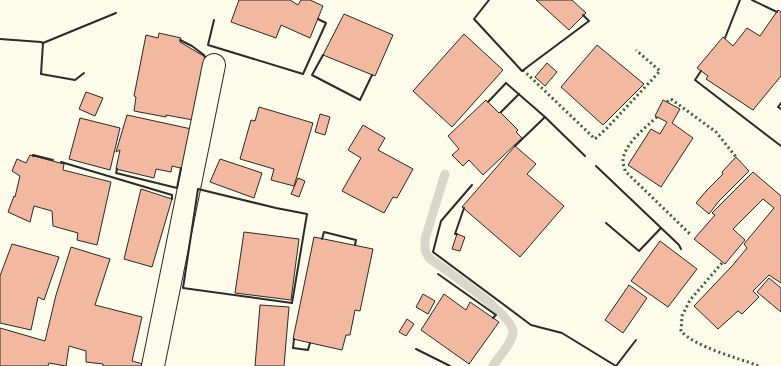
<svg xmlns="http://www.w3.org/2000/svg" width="781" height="366" viewBox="0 0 781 366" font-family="Poppins,sans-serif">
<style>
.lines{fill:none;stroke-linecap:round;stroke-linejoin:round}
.stream{stroke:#d8d7c9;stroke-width:9}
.building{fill:#f2b8a0;stroke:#2b2b2b}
.minor-casing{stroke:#2b2b2b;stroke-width:24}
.minor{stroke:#fdfbea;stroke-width:22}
.hedge{stroke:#34623c;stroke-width:3;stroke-dasharray:2 3;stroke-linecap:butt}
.wall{stroke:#2b2b2b;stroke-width:2}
</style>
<rect width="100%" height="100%" fill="#fdfbea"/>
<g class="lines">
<path class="stream" d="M445 174 425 239V250L429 258C444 269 514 315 513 332 512 344 499 356 493 366"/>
</g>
<g class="building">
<path d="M239 0H290L298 5 301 0H310L323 6 310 38 281 25 276 38 231 22Z"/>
<path d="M536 0H572L586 13 569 30Z"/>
<path d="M778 10 781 12V76L753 110 706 79 708 76 697 68 723 37 733 46 747 28 760 36Z"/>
<path d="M344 14 393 35 375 76 323 55Z"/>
<path d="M159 33 181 38 180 42 207 58 193 120 166 115V117L134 111 136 97 134 96 146 35 158 38Z"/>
<path d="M464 34 503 70 452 127 413 91Z"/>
<path d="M597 45 644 84 603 125 561 87Z"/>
<path d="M547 63 557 72 545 86 535 77Z"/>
<path d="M86 92 103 98 95 116 79 109Z"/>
<path d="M486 100 499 113 500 112 518 130 516 132 522 138 483 175 469 160 463 166 452 155 459 149 448 136Z"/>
<path d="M663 100 680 109 672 123 693 138 661 187 628 165 651 129 660 134 667 122 655 116Z"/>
<path d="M259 107 313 123 294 186 271 180 274 169 240 159 251 120 255 121Z"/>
<path d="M320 114 330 117 325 135 315 132Z"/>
<path d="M127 115 196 130 188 170 172 166 171 172 156 169 154 178 116 169 120 150 116 152Z"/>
<path d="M80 118 120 128 110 170 69 159Z"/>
<path d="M363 125 385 138 378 150 413 169 397 198 393 197 384 213 342 191 361 158 348 150Z"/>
<path d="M515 146 536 164 527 174 564 206 520 257 462 207Z"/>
<path d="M30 155 64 164 63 170 111 182 97 245 77 240 78 233 53 226 52 211 34 206 30 222 8 212 14 196 15 197 20 176 12 171 17 159 26 163Z"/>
<path d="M736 157 749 171 719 201 709 214 696 203 707 190 723 174 722 172Z"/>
<path d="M220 159 262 173 254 198 210 182Z"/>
<path d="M753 172 781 196V283L769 275 753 291 759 297 742 314 738 311 718 329 694 306 732 266 747 248 744 244 774 208 763 199 733 229 745 240 725 264 694 239 715 215 712 213Z"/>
<path d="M298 178 305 181 299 197 291 194Z"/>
<path d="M141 189 172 199 152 267 124 259Z"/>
<path d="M244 232 299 239 291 300 235 293Z"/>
<path d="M457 234 465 237 460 251 452 249Z"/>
<path d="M314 237 373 249 360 311 355 310 350 335H346L342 350 293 339Z"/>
<path d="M660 241 697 269 668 307 631 281Z"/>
<path d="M12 244 59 257 44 300 38 297 31 330 0 323V276Z"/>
<path d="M71 247 110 259 95 305 142 317 132 361 143 364V366H103V364L86 362V351L69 346 66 366 49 363 48 366H0V328L45 341 56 295Z"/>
<path d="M769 278 781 288V312L757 292Z"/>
<path d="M629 285 647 298 623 333 605 320Z"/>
<path d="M423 294 435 301 428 314 416 307Z"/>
<path d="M444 294 466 310 470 302 499 322 469 364 421 330Z"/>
<path d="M260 305 289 307 284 366H255Z"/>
<path d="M407 319 414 324 406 336 399 332Z"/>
</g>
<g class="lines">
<g class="minor-casing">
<path id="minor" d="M153 366 214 65"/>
</g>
<use href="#minor" class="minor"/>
<g class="hedge">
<path d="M523 70 595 139 607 128 660 71 636 50"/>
<path d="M667 102 671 99 716 132 736 157"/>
<path d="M657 117C646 127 622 146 623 162 623 165 625 168 625 171L691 235"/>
<path d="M722 263 690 300 682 316 681 331C695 347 738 358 759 366"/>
</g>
<g class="wall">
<path d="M489 0 474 19 522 71 589 21 583 15"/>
<path d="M752 0 777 12"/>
<path d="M214 20 208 45 303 74 326 23 318 19"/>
<path d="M725 38 740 0"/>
<path d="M0 39 41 42 43 43 116 13"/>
<path d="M180 40 192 46 204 55 205 57"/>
<path d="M43 43 41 74 75 80 84 73"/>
<path d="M323 55 312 75 360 100 372 75"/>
<path d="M701 71 695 80 781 146"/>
<path d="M488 102 506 83 545 117 585 156"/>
<path d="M781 103 778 107 781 109"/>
<path d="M501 112 519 94"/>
<path d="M515 146 545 117"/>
<path d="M33 156V155L53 160"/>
<path d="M61 162 172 195V199"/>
<path d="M596 166 679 245 681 249"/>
<path d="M117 169 116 173 177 188 181 168"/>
<path d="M472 185 441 221 433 252 531 325 562 333 616 366"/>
<path d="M198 189 276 208 307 214 292 303 183 288Z"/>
<path d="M606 223 639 251 661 228"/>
<path d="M457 234H455L464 208"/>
<path d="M322 239 324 232 356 240 355 245"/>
<path d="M438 274 496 315 493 318"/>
<path d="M294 339 293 348 308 350 310 343"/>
<path d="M416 349 450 366"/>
<path d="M616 366 636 340"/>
</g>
</g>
</svg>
